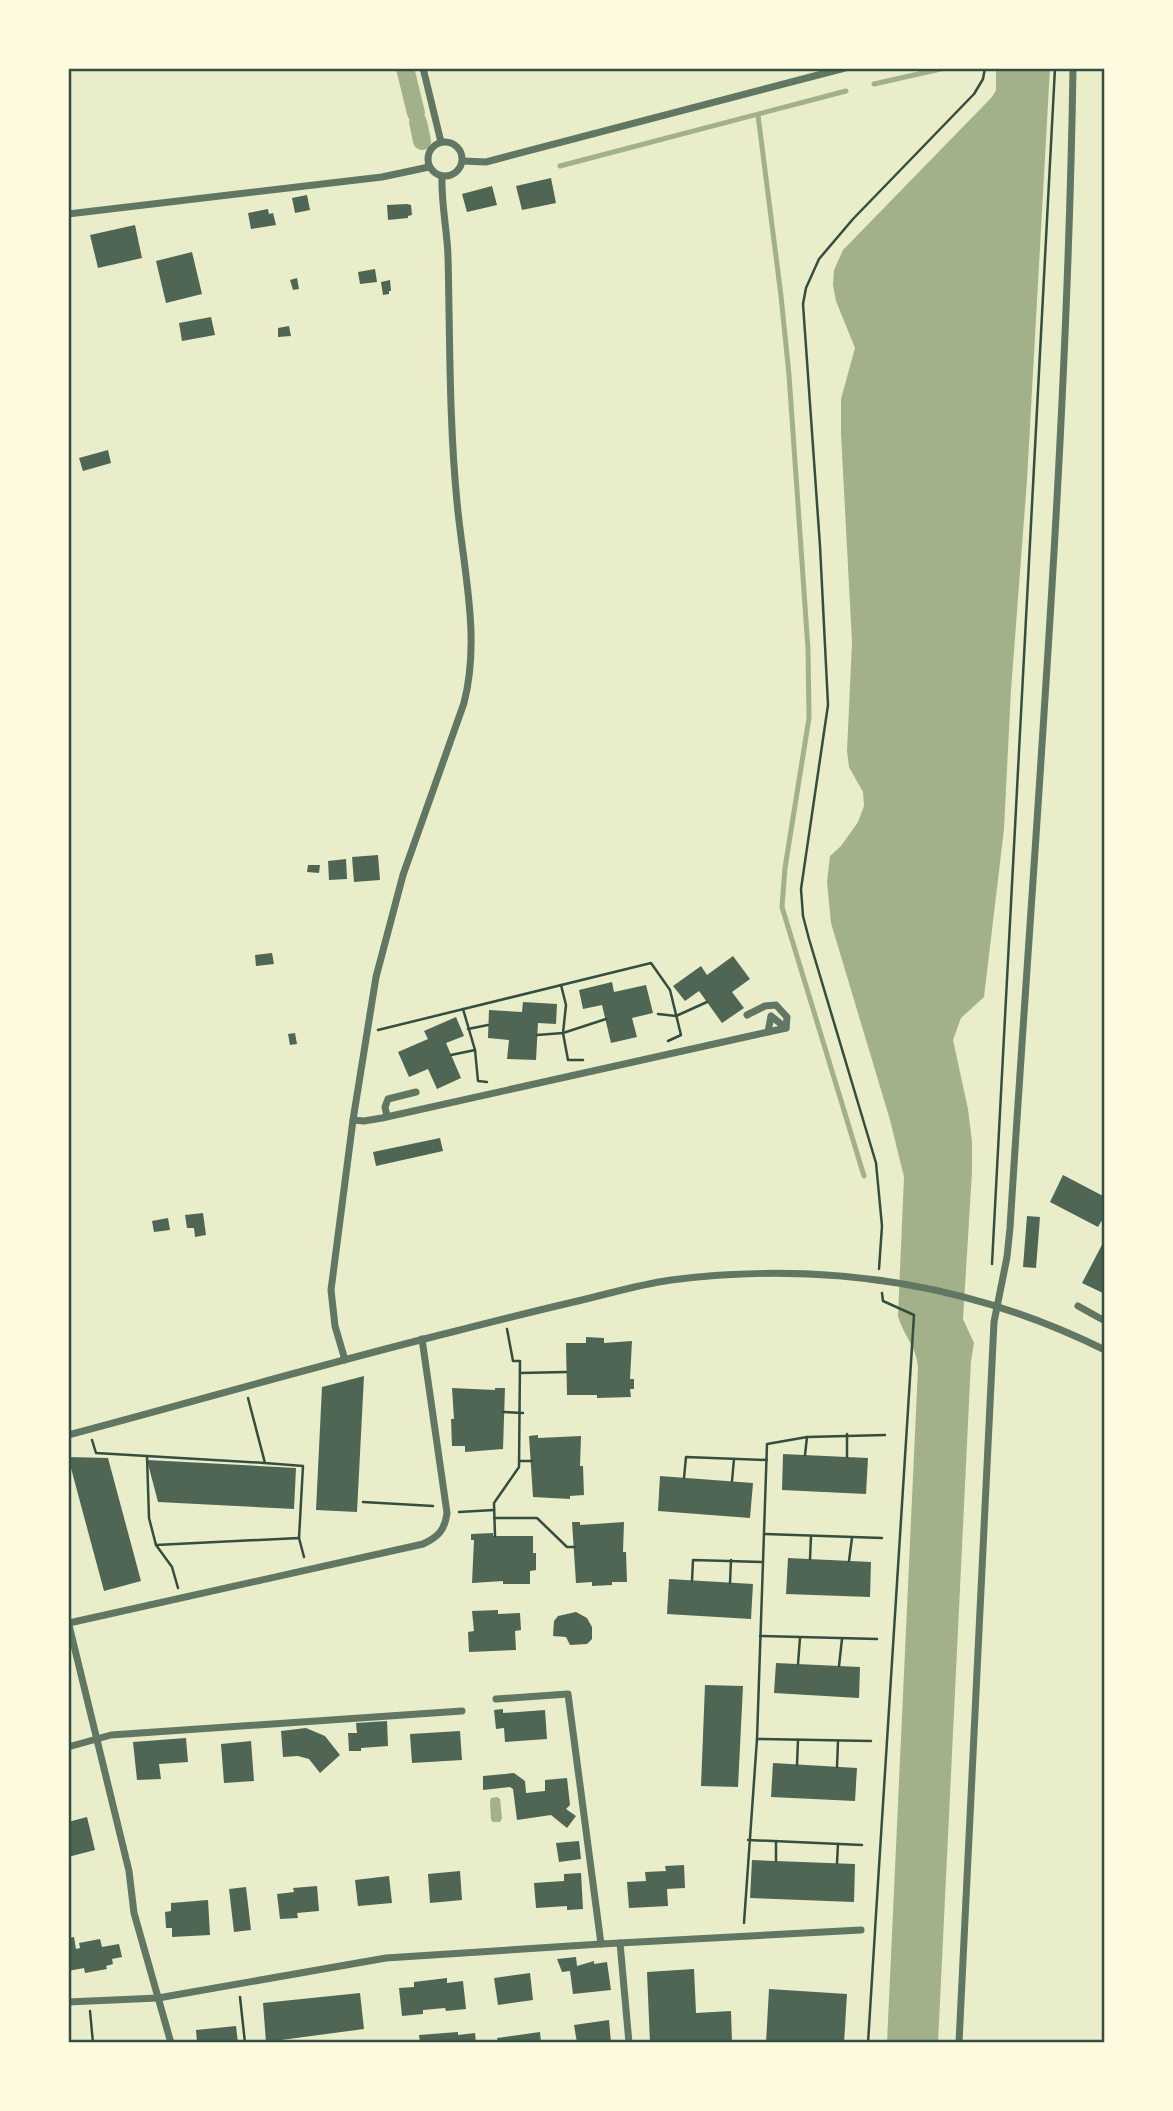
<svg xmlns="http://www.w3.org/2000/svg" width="1173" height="2111" viewBox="0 0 1173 2111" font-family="'Titillium Web',sans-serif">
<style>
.water{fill:#a3b18a}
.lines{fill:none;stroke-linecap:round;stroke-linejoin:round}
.stream{stroke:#a3b18a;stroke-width:5}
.canal{stroke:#a3b18a;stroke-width:18}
.building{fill:#4f6655}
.path{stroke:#344e41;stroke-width:2.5}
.minor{stroke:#617663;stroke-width:7}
.neatline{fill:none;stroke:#344e41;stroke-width:2.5}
</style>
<rect width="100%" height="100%" fill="#e9edc9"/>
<g class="water">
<path d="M996 68H1050L1027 480 1011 690 1004 829 984 997 961 1018 953 1040 968 1109 972 1142V1172L963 1319 974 1343 971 1361 938 2043H887L918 1368C917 1347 904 1337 898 1316L904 1177 890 1120 831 923 827 882 830 856 841 846 858 822 864 806 863 792 849 767 847 751 852 642 841 434V399L855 348 836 301 833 285 834 270 843 250 992 97 996 90Z"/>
<path d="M497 1797 500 1799 502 1818 500 1822H493L491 1820 490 1801 491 1798Z"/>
</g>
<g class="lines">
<g class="stream">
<path d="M874 84 945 68"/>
<path d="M758 115 781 296 789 375 808 649 809 718 785 868 782 907 864 1176"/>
<path d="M560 166 846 91"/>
</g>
<g class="canal">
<path d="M405 68 416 113"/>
<path d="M418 122 422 141"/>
</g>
</g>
<g class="building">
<path d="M551 178 556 203 522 210 516 186Z"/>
<path d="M492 186 497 205 467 212 462 194Z"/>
<path d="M307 195 310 210 295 213 292 198Z"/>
<path d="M407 204 411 205 412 215 408 216V218L388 220 387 205Z"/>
<path d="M268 209 269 214 273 213 276 225 251 229 248 213Z"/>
<path d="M135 225 142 258 98 268 90 235Z"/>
<path d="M192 252 202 294 166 303 156 261Z"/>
<path d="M375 269 377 282 360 284 358 272Z"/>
<path d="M297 278 299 289 293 290 290 280Z"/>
<path d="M390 280 391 291H389V294L383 295 381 282Z"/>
<path d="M211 317 215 335 182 341 179 323Z"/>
<path d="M289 326 291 336 278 337V328Z"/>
<path d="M108 450 111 463 83 471 79 458Z"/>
<path d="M378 855 380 880 354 882 352 857Z"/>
<path d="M346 859 347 879 329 880 328 861Z"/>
<path d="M308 865H320L319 873 307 872Z"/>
<path d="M272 953 274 964 256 966 255 955Z"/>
<path d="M733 956 750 979 732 992 744 1008 722 1023 699 991 685 1001 673 986 701 966 707 975Z"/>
<path d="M612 982 614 992 646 985 653 1013 632 1018 637 1037 611 1043 602 1005 583 1009 579 990Z"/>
<path d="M523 1002 557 1004 556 1024 538 1023 536 1060 507 1059 509 1040 488 1038 489 1010 522 1012Z"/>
<path d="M456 1017 464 1036 446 1043 461 1078 437 1089 428 1069 409 1077 398 1052 428 1039 424 1031Z"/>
<path d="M295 1033 297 1044 290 1045 288 1034Z"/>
<path d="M440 1138 443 1151 376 1166 373 1152Z"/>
<path d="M1063 1175 1105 1197V1215L1098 1227 1050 1202Z"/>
<path d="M203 1213 206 1235 195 1237 194 1228H187L185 1215Z"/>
<path d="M1027 1216 1040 1217 1036 1268 1023 1267Z"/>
<path d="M168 1218 170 1230 154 1232 152 1221Z"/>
<path d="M1105 1239V1294L1082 1283Z"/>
<path d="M586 1337 604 1338V1343L632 1341 630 1379H634V1389H630L631 1397 597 1398V1395H567L566 1343H586Z"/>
<path d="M364 1376 357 1512 316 1510 322 1387Z"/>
<path d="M452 1388 495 1390V1388H505L503 1449 465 1452V1446H452L451 1419H454Z"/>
<path d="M538 1435V1438L581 1436 580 1466H583L584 1495 570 1496V1499L533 1497 529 1436Z"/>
<path d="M783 1454 868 1458 866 1494 782 1490Z"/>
<path d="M68 1457 108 1458 141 1581 104 1591Z"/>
<path d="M147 1460 296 1468 294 1509 158 1502Z"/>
<path d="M660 1476 753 1483 750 1518 658 1511Z"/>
<path d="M572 1522H580V1525L624 1522 623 1552H626L627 1582H612V1585L592 1586V1582L576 1583Z"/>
<path d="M493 1533V1536H533V1553H536V1570L530 1571V1584H503V1581L472 1583 474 1540H471V1534Z"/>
<path d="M788 1558 871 1562 870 1597 786 1594Z"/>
<path d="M669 1579 753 1584 751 1619 667 1614Z"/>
<path d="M498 1610V1614L520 1613 521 1630 515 1631 516 1650 469 1652 468 1632 474 1631 472 1611Z"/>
<path d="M576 1612 587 1618 592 1627V1639L587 1644 570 1645 566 1637 553 1636 554 1621 558 1616Z"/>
<path d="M776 1663 860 1667 859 1698 774 1693Z"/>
<path d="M705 1685 743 1686 738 1787 701 1786Z"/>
<path d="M503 1709V1713L545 1710 547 1739 505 1742 504 1728 496 1729 494 1710Z"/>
<path d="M387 1721 388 1746 361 1748V1751H349L348 1733H357L356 1723Z"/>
<path d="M306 1728 325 1736 340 1755 320 1773 309 1759 298 1756 283 1757 281 1731Z"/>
<path d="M460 1731 462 1760 412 1763 410 1734Z"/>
<path d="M186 1738 188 1762 159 1764 161 1779 137 1780 133 1742Z"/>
<path d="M251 1741 254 1781 224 1783 221 1744Z"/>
<path d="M773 1763 857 1768 855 1801 771 1797Z"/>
<path d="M514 1773 525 1781 526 1793 545 1791V1780L567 1778 570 1805 566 1809 576 1816 567 1828 551 1815 517 1820 513 1789 510 1787 483 1790V1776Z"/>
<path d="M87 1817 95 1850 68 1857V1822Z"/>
<path d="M579 1841 581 1859 559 1862 556 1843Z"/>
<path d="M752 1860 855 1864 854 1902 750 1898Z"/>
<path d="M684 1865 685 1888 667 1889 668 1906 629 1908 627 1882 646 1881 645 1872 666 1871 665 1866Z"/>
<path d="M460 1871 462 1900 430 1903 428 1874Z"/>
<path d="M581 1873 583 1909 567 1910V1906L536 1908 534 1883 564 1881V1874Z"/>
<path d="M389 1876 392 1903 358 1906 355 1880Z"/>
<path d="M317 1886 319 1911 297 1913 298 1918 280 1919 277 1894 294 1892 293 1888Z"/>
<path d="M246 1887 251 1930 234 1932 229 1889Z"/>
<path d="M208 1900 210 1935 172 1937V1928H166L165 1912 171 1911V1903Z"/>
<path d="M74 1937 76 1949 80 1948 79 1943 100 1939 102 1947 119 1944 122 1957 112 1959 113 1964 106 1966 107 1969 85 1973 84 1968 68 1971V1938Z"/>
<path d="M576 1957 577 1966 594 1961V1964L607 1962 611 1990 573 1994 570 1971 562 1972 557 1959Z"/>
<path d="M694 1969 696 2013 731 2011 732 2043H650L647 1972Z"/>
<path d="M530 1973 533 2000 498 2005 494 1978Z"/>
<path d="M447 1978V1983L463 1981 466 2009 446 2011 445 2008 423 2010V2014L402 2016 399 1988 414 1987V1982Z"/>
<path d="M769 1989 847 1994 844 2043H766Z"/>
<path d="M360 1993 364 2029 266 2042 263 2003Z"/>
<path d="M609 2020 611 2043H577L574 2025Z"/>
<path d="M236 2026 238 2043H197L196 2030Z"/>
<path d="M458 2032V2035L475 2033 476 2043H420L419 2035Z"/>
<path d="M540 2032 541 2043H498L497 2038Z"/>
</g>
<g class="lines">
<g class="path">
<path d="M561 985 566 1005 563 1033 568 1060H583"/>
<path d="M463 1009 475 1050"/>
<path d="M658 1014 676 1016 707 1002"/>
<path d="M468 1029 488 1025"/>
<path d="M378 1030 651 963 670 990 681 1035 668 1041"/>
<path d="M537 1035 563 1033 606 1019"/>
<path d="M451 1055 475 1050 478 1081 487 1082"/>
<path d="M992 1264 1055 68"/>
<path d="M879 1269 882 1226 876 1163 809 939 803 916 801 889 828 705 820 546 803 304 806 288 819 259 853 219 974 94 983 79 985 68"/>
<path d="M520 1373 566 1372"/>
<path d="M248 1398 265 1463 303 1466 299 1538"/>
<path d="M503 1412 523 1413"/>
<path d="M92 1440 96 1453 265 1463"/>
<path d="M805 1455 807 1437"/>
<path d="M147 1456 149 1518 156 1545 299 1538 304 1557"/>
<path d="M847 1457V1434"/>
<path d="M519 1461H532"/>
<path d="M684 1478 686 1457 767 1460"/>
<path d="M732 1481 734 1459"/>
<path d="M363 1502 433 1506"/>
<path d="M459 1512 494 1510"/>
<path d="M494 1518H537L567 1547H575"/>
<path d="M765 1534 882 1538"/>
<path d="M495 1536 494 1503 519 1467 520 1361H513L507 1329"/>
<path d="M156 1545 172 1567 178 1588"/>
<path d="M810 1559 811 1536"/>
<path d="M849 1561 852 1538"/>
<path d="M692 1581 693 1560 762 1562"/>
<path d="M730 1583 731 1560"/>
<path d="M760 1636 877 1639"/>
<path d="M798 1664 800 1638"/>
<path d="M839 1666 842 1639"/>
<path d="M757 1739 871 1741"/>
<path d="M797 1765 798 1740"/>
<path d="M837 1767 838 1741"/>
<path d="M748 1840 862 1845"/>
<path d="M776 1861V1841"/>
<path d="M837 1863 838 1844"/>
<path d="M744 1923 757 1739 767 1444 807 1437 885 1435"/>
<path d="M875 1930 914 1315 883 1301 882 1293"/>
<path d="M240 1997 245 2043"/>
<path d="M90 2011 93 2043"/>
<path d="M868 2043 875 1931"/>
</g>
<g class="minor">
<path d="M423 68 441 142"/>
<circle cx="445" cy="159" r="17"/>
<path d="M463 161 486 162 845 68"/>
<path d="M68 214 382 177 429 167"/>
<path d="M747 1015 765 1006 776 1005 787 1017 786 1028"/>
<path d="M387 1116 385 1107 388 1099 416 1092"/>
<path d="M353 1120 364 1121 382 1118 786 1028 771 1016 768 1032"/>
<path d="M1078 1306 1105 1321"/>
<path d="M345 1360 335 1326 331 1290 353 1120 376 977 403 875 464 703C481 637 463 568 457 502 449 420 450 338 448 256 447 229 441 203 442 176"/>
<path d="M68 1435C196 1401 323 1364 452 1332 495 1321 539 1310 582 1300 611 1293 642 1284 671 1280 822 1261 968 1282 1105 1350"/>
<path d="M68 1621 129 1871 134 1913 171 2043"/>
<path d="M69 1623 423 1544C438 1537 445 1530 447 1513L422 1339"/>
<path d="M496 1699 568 1694 601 1944"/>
<path d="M68 1747 111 1735 462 1711"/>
<path d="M620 1943 629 2043"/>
<path d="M68 2002 158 1998 386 1958 601 1944 861 1930"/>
<path d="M959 2043 994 1322 1007 1257 1010 1228C1034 842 1067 455 1073 68"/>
</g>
</g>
<rect width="1173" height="2111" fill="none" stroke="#fefae0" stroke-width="140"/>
<rect x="70" y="70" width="1033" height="1971" class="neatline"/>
</svg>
